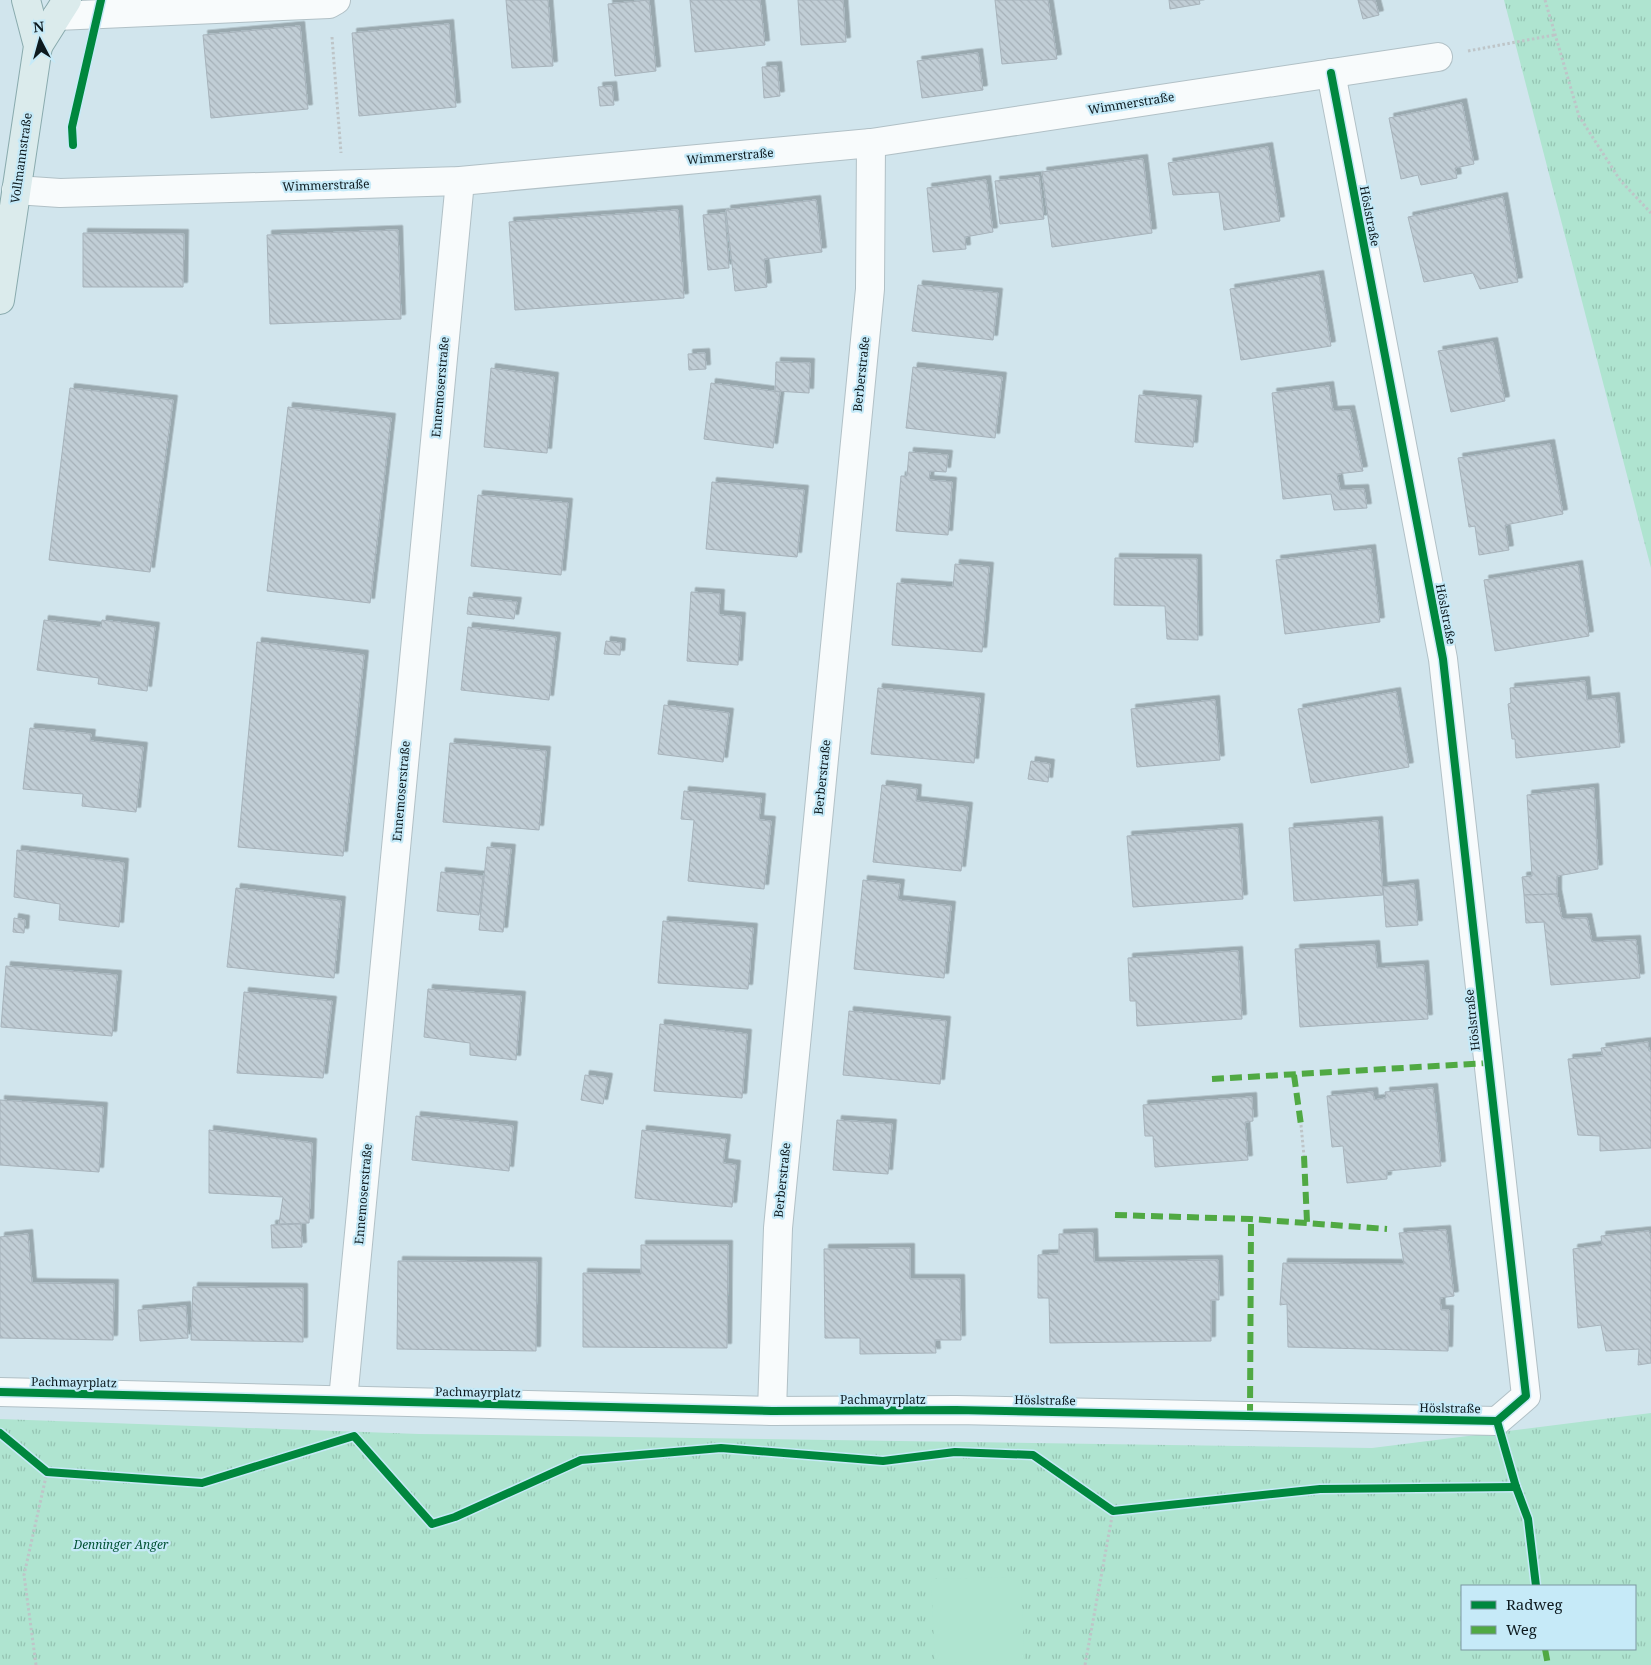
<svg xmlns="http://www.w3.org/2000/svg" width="1651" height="1665" viewBox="0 0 1651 1665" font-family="'Noto Serif',serif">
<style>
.grass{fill:url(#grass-tufts);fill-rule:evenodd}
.pitch{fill:#afe4d0}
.building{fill:url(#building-back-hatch);stroke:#a7b3bb;filter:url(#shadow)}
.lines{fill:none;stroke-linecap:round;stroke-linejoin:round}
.minor-casing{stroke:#b1c0c6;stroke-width:30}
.major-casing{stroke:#8aabae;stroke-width:30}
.path{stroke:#bec5c8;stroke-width:3;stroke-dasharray:2.5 2.5;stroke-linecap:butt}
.minor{stroke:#f8fbfc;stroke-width:28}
.major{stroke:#dbebec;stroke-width:28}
.quiet{stroke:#50a943;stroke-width:6;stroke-dasharray:12 6;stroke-linecap:butt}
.cycleway-casing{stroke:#c6eaf8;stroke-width:11}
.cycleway{stroke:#00873e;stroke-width:8}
.labels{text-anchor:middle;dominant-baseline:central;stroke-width:4.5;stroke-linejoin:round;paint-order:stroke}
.street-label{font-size:12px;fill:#0d1a1f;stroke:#c6eaf8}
.park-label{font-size:12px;font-style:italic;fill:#005133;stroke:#c6eaf8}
</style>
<defs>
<pattern id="grass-tufts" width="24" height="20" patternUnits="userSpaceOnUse" patternTransform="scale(1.25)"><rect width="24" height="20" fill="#afe4d0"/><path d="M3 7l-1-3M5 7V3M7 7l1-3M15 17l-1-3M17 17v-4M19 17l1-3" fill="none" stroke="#95c3b2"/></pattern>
<pattern id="building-back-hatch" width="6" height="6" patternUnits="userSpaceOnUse" patternTransform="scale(1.25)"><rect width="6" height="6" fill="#c1ced6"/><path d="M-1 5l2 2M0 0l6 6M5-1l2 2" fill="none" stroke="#a5b0b7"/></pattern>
<filter id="shadow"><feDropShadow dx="4.5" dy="-4.5" stdDeviation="0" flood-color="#0004"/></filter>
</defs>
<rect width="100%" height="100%" fill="#d1e5ed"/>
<g class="grass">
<path d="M1504 0H1651V568Z"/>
<path d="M1651 1413V1665H0V1419L419 1434 1372 1448ZM1462 1586H1635V1649H1462Z"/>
</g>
<path class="pitch" d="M1021 1577 1024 1660 935 1663 931 1579Z"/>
<g class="building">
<path d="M506 0H548L553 66 512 68Z"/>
<path d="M649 0 656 71 615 76 608 4Z"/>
<path d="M690 0H760L765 45 695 52Z"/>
<path d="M798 0H843L846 42 801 45Z"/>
<path d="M995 0H1048L1057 59 1002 64Z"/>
<path d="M1169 0H1199L1200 4 1170 9Z"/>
<path d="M1358 0H1375L1379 15 1363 19Z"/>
<path d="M449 24 456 107 359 116 352 33Z"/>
<path d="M300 26 308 109 211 118 203 35Z"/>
<path d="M978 53 983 90 922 98 917 61Z"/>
<path d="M777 66 780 96 764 98 762 67Z"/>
<path d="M612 86 614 105 600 106 598 87Z"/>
<path d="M1462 103 1474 164 1455 168 1457 178 1421 185 1418 175 1401 179 1389 118Z"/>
<path d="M1268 147 1280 221 1224 230 1219 192 1173 195 1168 163Z"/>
<path d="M1143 159 1152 233 1052 247 1042 172Z"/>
<path d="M1039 176 1044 219 1000 224 995 181Z"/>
<path d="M986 180 993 232 965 237 966 249 933 252 927 188Z"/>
<path d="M1503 197 1518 282 1480 289 1473 273 1424 282 1408 217Z"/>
<path d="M816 200 822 252 764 259 767 287 735 291 726 210Z"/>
<path d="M678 210 684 298 515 310 509 222Z"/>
<path d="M725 213 729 268 708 270 703 215Z"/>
<path d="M398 230 401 319 270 324 267 235Z"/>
<path d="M83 233 184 234 183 287H83Z"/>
<path d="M1319 275 1331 346 1241 360 1230 289Z"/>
<path d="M918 285 998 293 993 340 912 331Z"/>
<path d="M1493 342 1505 401 1451 412 1438 351Z"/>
<path d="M705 353 706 369 689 370 688 354Z"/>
<path d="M776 362 810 363 809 393 775 391Z"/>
<path d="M913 367 1002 377 995 438 906 428Z"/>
<path d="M491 368 554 377 547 453 484 447Z"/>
<path d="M711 383 780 392 773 448 704 439Z"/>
<path d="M1329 386 1333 411 1350 410 1363 471 1337 474 1340 490 1364 489 1367 508 1334 510 1331 494 1283 499 1272 393Z"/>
<path d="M70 388 173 400 150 572 49 560Z"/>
<path d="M1139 395 1197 400 1193 447 1135 442Z"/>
<path d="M288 407 391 418 370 603 267 591Z"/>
<path d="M1550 444 1563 514 1505 525 1509 550 1479 555 1475 526 1469 527 1458 458Z"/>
<path d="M909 452 948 455 946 472 930 471 929 480 952 482 948 535 896 531 901 476H907Z"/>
<path d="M712 482 804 490 797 557 706 549Z"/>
<path d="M478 495 568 503 561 575 471 566Z"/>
<path d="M1371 549 1380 622 1285 634 1276 560Z"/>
<path d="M1115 558 1197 559 1198 640 1167 639 1165 606 1114 605Z"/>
<path d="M955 564 989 567 982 652 892 645 897 583 953 587Z"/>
<path d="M1578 565 1589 636 1495 651 1484 580Z"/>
<path d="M691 592 720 594 719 615 741 617 738 665 687 661Z"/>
<path d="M469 597 517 602 514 619 467 614Z"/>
<path d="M44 620 101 627 102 620 155 627 147 691 98 684 99 678 37 670Z"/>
<path d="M468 627 556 637 549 700 461 690Z"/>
<path d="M606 641 621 643 620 655 604 654Z"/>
<path d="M257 642 364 655 343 856 238 847Z"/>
<path d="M1585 681 1587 700 1615 697 1620 747 1516 758 1515 739H1512L1508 704 1511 703 1510 688Z"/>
<path d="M878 688 980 698 974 763 871 754Z"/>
<path d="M1396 692 1409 767 1311 783 1298 709Z"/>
<path d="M1215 700 1220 760 1137 767 1131 709Z"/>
<path d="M664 705 729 713 723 762 658 754Z"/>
<path d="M30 728 91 734 90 741 143 747 136 812 82 806 83 794 23 789Z"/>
<path d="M450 743 546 751 539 830 443 822Z"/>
<path d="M1031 761 1050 764 1048 782 1028 779Z"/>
<path d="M882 785 917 789 916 801 968 807 961 871 873 862Z"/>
<path d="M1594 788 1598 869 1557 876V894L1524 895 1522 877 1532 876 1527 795Z"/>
<path d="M684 791 761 798 759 820 771 821 764 889 688 881 694 820 681 819Z"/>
<path d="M1378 821 1383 895 1294 901 1289 828Z"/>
<path d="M1238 828 1243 899 1133 907 1127 836Z"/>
<path d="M487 847 511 849 503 932 479 930Z"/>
<path d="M17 850 124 863 119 927 59 920 60 904 14 897Z"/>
<path d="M441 872 483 876 479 915 437 911Z"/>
<path d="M863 880 900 884 898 900 951 906 944 978 854 969Z"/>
<path d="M1414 884 1418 925 1386 927 1383 887Z"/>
<path d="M236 888 341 901 334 978 227 967Z"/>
<path d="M1557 894 1562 919 1587 918 1592 942 1636 940 1640 978 1551 985 1544 922 1526 923 1524 895Z"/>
<path d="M14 918 25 920 24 933 13 932Z"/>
<path d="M663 921 753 928 748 989 658 983Z"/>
<path d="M1375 945 1377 968 1424 965 1428 1019 1300 1027 1295 949Z"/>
<path d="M1238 951 1242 1019 1137 1026 1136 1001H1130L1128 958Z"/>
<path d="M6 966 117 975 112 1036 1 1027Z"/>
<path d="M428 989 521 996 516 1060 470 1055V1043L424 1037Z"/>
<path d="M244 992 332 1001 323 1078 237 1073Z"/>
<path d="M849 1011 946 1021 940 1084 843 1075Z"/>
<path d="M660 1024 747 1034 742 1098 654 1091Z"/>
<path d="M1648 1042 1649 1051H1651V1148L1600 1151V1136L1578 1135 1568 1059 1603 1056 1601 1048Z"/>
<path d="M585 1075 608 1078 603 1104 581 1100Z"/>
<path d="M1433 1088 1441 1166 1387 1171V1179L1347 1183 1343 1146 1332 1147 1327 1096 1373 1092 1374 1100 1386 1098 1385 1092Z"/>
<path d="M1252 1097 1253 1121 1245 1122 1248 1160 1155 1167 1153 1136H1145L1143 1105Z"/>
<path d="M0 1100 103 1107 99 1172 0 1165Z"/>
<path d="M416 1116 513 1126 509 1171 412 1160Z"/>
<path d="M837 1120 892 1124 888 1174 833 1170Z"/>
<path d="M209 1130 312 1143 309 1223 279 1224 283 1197 209 1193Z"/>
<path d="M642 1130 726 1139 723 1163 736 1165 732 1207 635 1198Z"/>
<path d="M301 1224 302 1247 272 1248 271 1225Z"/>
<path d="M1446 1230 1454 1296 1440 1298 1441 1310H1449L1448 1351 1288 1347 1287 1304 1280 1305 1283 1263 1404 1264 1399 1233Z"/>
<path d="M1649 1231 1651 1237V1363L1638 1365 1639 1349 1606 1351 1601 1325 1578 1328 1573 1249 1602 1245 1601 1236Z"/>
<path d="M1093 1233 1094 1262 1218 1260 1219 1300H1211V1341L1050 1343 1049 1298H1038V1255L1059 1254V1234Z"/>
<path d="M28 1234 32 1283 114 1284 113 1340 0 1338V1237Z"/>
<path d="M641 1245H728L727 1348 583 1347V1273L641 1274Z"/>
<path d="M910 1248V1279H960L961 1340H935L936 1353 860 1354V1338H825L824 1249Z"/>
<path d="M398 1261 537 1262 536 1351 397 1349Z"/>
<path d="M193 1287 303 1288V1342L191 1340Z"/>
<path d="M186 1306 188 1338 140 1341 138 1310Z"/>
</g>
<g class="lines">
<g class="minor-casing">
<g id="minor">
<path d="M57 16 329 4 336 0"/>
<path d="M16 190 60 193 460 181 871 143 1438 57"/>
<path d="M0 1392 772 1411 956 1410 1497 1421 1526 1396 1443 659 1331 73"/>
<path d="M343 1400 460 181"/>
<path d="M772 1411 778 1228 870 289 871 143"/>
</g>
</g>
<g class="major-casing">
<g id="major">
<path d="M38 46 67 0"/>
<path d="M0 300 38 46 26 0"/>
</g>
</g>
<g class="path">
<path d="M1545 0 1579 116 1620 180 1651 213"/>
<path d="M332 37 341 153"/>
<path d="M1468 51 1554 35"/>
<path d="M1301 1125 1304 1156"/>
<path d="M0 1433 47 1472 202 1483 354 1436 432 1524 455 1517 581 1460 721 1448 883 1461 955 1452 1033 1455 1113 1511 1320 1489 1516 1487"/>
<path d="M36 1665 24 1575 47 1472"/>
<path d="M1085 1665 1113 1511"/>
</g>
<use href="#minor" class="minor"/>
<use href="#major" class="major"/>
<g class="quiet">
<path d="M1294 1075 1301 1125"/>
<path d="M1212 1079 1488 1063"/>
<path d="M1304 1156 1307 1222"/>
<path d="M1115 1215 1251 1219 1387 1229"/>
<path d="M1250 1416 1251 1219"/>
<path d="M1545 1649 1548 1665"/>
</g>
<g class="cycleway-casing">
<g id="cycleway">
<path d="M73 145 72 127 101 0"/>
<path d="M0 1392 772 1411 956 1410 1497 1421 1526 1396 1443 659 1331 73"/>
<path d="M1497 1421 1516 1487 1528 1519 1536 1586"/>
<path d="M0 1433 47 1472 202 1483 354 1436 432 1524 455 1517 581 1460 721 1448 883 1461 955 1452 1033 1455 1113 1511 1320 1489 1516 1487"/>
</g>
</g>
<use href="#cycleway" class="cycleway"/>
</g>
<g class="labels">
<g class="street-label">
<text transform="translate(1131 103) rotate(-9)">Wimmerstraße</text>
<text transform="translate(730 156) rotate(-5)">Wimmerstraße</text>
<text transform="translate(21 158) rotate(-82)">Vollmannstraße</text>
<text transform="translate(326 185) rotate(-2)">Wimmerstraße</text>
<text transform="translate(1370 216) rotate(79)">Höslstraße</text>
<text transform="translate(861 374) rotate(-84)">Berberstraße</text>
<text transform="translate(440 387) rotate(-85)">Ennemoserstraße</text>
<text transform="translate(1446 614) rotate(79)">Höslstraße</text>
<text transform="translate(822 777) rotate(-84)">Berberstraße</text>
<text transform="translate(401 791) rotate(-85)">Ennemoserstraße</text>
<text transform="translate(1472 1020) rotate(-96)">Höslstraße</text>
<text transform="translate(782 1180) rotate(-84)">Berberstraße</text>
<text transform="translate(363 1194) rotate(-85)">Ennemoserstraße</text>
<text transform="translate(74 1382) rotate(1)">Pachmayrplatz</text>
<text transform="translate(478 1392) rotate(1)">Pachmayrplatz</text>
<text x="883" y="1399">Pachmayrplatz</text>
<text transform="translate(1045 1400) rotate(1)">Höslstraße</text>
<text transform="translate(1450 1408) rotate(1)">Höslstraße</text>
</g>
<g class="park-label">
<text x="121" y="1544">Denninger Anger</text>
</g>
</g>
<rect x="1461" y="1585" width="175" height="65" fill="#c6eaf8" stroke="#7c97a1"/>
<rect x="1471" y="1601" width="25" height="8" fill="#00873e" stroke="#7c97a1"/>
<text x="1506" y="1610" font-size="15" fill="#0d1a1f">Radweg</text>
<rect x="1471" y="1626" width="25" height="8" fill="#50a943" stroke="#7c97a1"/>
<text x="1506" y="1635" font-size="15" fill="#0d1a1f">Weg</text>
<g transform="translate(40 40) rotate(354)" stroke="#c6eaf8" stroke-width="4" paint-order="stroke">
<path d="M0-4L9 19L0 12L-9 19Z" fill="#0d1a1f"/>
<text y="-8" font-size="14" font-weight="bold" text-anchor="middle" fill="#0d1a1f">N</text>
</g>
</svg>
